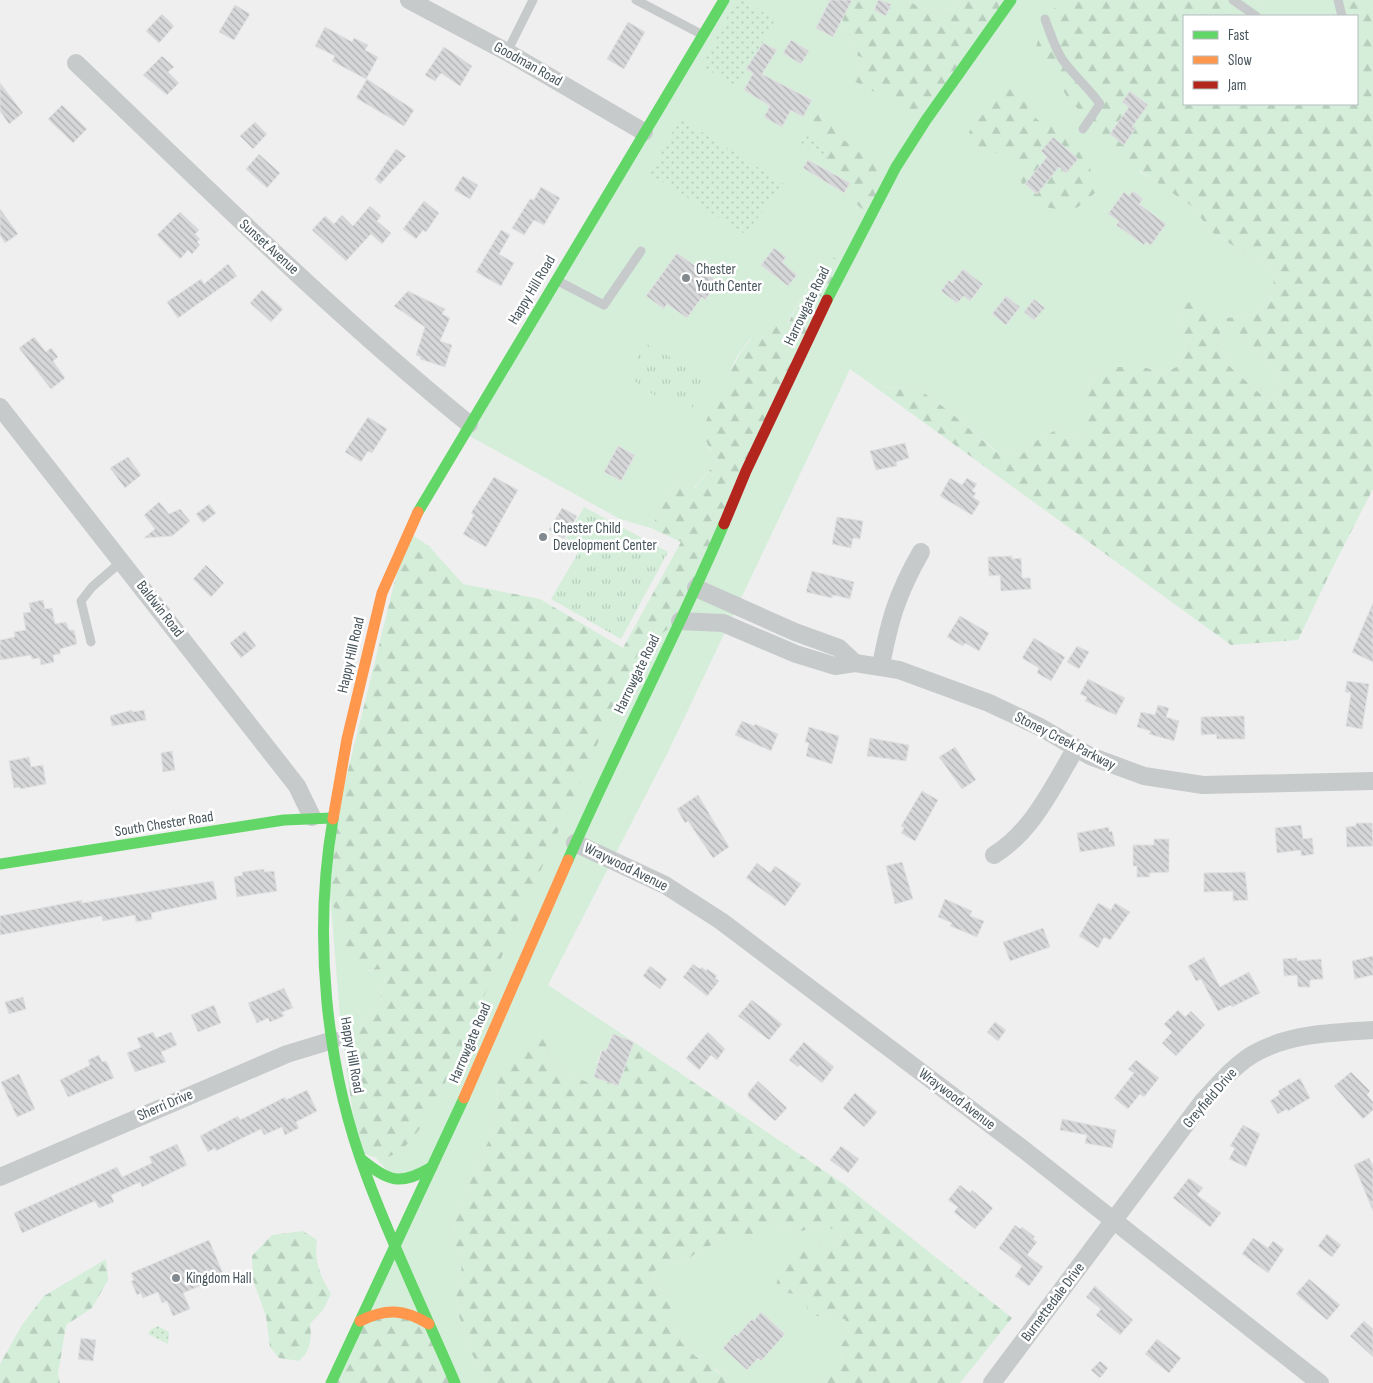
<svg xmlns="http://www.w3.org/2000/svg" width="1373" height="1383" viewBox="0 0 1373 1383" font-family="'Sofia Sans Condensed',sans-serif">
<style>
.grass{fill:#d4eeda}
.forest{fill:url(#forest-firs)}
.park{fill:url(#park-tufts)}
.garden{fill:url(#garden-dots)}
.building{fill:url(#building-back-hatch);stroke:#e1e1e2}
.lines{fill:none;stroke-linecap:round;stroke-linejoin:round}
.lane{stroke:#c7cacb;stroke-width:9}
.street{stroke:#c7cacb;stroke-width:18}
.fast{stroke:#63d668;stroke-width:11}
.slow{stroke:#ff974d;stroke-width:11}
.jam{stroke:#b3261e;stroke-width:11}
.poi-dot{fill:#828a8f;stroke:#fff;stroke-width:2}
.labels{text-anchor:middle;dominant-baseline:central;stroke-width:5;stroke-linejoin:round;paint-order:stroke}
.street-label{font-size:15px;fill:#46545b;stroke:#fff}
.poi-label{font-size:15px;fill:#46545b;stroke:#fff;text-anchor:start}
</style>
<defs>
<pattern id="forest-firs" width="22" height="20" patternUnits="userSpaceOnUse" patternTransform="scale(1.25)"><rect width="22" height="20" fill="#d4eeda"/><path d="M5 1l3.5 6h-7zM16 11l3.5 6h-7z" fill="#b7cebd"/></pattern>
<pattern id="park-tufts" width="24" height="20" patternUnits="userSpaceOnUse" patternTransform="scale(1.25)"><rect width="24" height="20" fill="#d4eeda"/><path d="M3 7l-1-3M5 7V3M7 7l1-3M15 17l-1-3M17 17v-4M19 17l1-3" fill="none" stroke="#b7cebd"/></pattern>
<pattern id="garden-dots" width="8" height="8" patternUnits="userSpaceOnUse" patternTransform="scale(1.25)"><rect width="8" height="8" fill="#d4eeda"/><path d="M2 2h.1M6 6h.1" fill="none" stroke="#b7cebd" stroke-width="1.8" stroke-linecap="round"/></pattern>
<pattern id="building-back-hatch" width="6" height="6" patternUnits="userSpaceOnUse" patternTransform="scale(1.25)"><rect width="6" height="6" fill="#d6d7d8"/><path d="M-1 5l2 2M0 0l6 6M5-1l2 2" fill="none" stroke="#afb1b2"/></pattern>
</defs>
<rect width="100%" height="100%" fill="#f0efef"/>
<g class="grass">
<path d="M722 0H844L842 32 850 38 858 56 869 58 854 71 1011 0H1062L1140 172 1170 190 1193 207 1211 232 1275 271 1271 300 1251 315 1226 318 1276 371 1282 396 1268 401 1226 363 1219 327 1179 308 1186 344 1180 365 1163 374 1144 367H1099C1082 390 1085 408 1090 436L1080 438 1056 430 1034 442 1021 455 997 452 949 411 917 388 875 387 850 369 668 752 548 985 634 1042 613 1034 606 1051 601 1050 597 1063 599 1064 595 1079 587 1082 564 1073 552 1062 551 1050 496 1085 498 1104 493 1133 476 1165 463 1201 455 1215 454 1239 461 1262 462 1280 456 1297 459 1316 472 1354 488 1383H455L362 1316 432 1168 397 1181 376 1158 640 648 678 622 817 270 787 323 749 340 736 358 723 390 708 447 718 460 694 488 677 478 651 528 620 519 464 433Z"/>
<path d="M908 0H959L958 6C943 13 921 11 908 0Z"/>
<path d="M1254 0H1338L1342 16H1269Z"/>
<path d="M331 906 343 911V926L368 971 383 969C386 976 385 980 383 988 376 1016 367 1019 341 1029Z"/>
<path d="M775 1223 794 1233 820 1226 842 1230 839 1241 826 1247 816 1246 788 1293 806 1296 816 1316 845 1319 849 1333 841 1346 842 1362 821 1381 822 1383H727L726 1379 702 1355 696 1357 681 1342 677 1329 669 1322 670 1296 656 1286 653 1271 666 1263 685 1262 698 1251 714 1244 723 1234Z"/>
</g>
<g class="forest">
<path d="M844 0H908C921 11 943 13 958 6L959 0H1011L926 120 854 81V71L868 59 858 56 850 38 842 32Z"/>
<path d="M1061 0H1254L1269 16H1184V104H1357V16H1342L1338 0H1373V489L1332 569 1298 640 1231 645 875 387 917 388 949 411 996 452 1021 455 1034 442 1056 430 1080 438 1089 436C1085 408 1082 390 1099 367H1144L1163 374 1180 365 1186 344 1179 308 1195 298 1219 327 1226 363 1268 401 1282 396 1276 371 1241 334 1230 330 1226 318 1251 315 1271 300 1275 271 1211 232 1193 207 1117 155 1066 95 1036 47 1045 19Z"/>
<path d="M1011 77 1025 98 1029 112 1047 128 1059 124 1083 139 1096 192 1078 207 1067 211 1045 207 1022 186 1019 167 1001 154 976 146 969 132 993 101 1002 81Z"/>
<path d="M820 112 835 127 841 138 877 163 888 183 870 216 851 199 842 172 828 160 824 145 810 133 814 119Z"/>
<path d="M856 242 678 622 640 649 436 1103C423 1123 405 1160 377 1158 371 1157 364 1153 358 1151L341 1029C367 1019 376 1016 383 988 385 980 386 976 382 969 377 969 371 971 366 970 339 964 344 933 343 912L331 906 326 859 407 532 429 546 463 584 540 599 623 648 681 542 651 528 677 478 695 488 718 460C711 451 704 441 704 429 704 421 713 409 717 401 737 361 738 342 780 317L788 323 817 270Z"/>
<path d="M544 1037 551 1050 552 1062 564 1073 587 1082 595 1079 594 1077 618 1086 634 1042 845 1185 1012 1318 960 1383H822L821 1381 830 1367 842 1362 841 1346 849 1333 845 1319 816 1316 807 1310 805 1296 788 1293 776 1286 780 1271 787 1266 788 1255C807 1242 819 1251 839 1241L842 1231 820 1226 794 1233 775 1223 767 1225 757 1236 723 1234 714 1244 698 1251 685 1262 666 1263 653 1272 656 1286 670 1296 674 1312 669 1322 677 1329 681 1342 696 1357 709 1354 715 1361V1370L727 1379V1383H488L472 1354 459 1316 456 1297 462 1280 461 1262 454 1239 455 1215 463 1201 476 1165 493 1133 498 1104 496 1085 506 1062 526 1039Z"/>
<path d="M303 1231 317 1240C314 1261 320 1276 331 1294L323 1310 310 1324C312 1340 311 1350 299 1361L279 1358 270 1347 266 1316 253 1280 252 1256 272 1235Z"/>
<path d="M106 1259 108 1280 92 1308 66 1325 58 1374 60 1383H0V1364L22 1325 44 1296Z"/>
<path d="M362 1316 426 1318 455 1383H331Z"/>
</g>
<g class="park">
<path d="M645 343 708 378 689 415 644 389 628 375Z"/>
<path d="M584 507 668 552 621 639 551 599 578 553 563 544Z"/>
</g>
<g class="garden">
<path d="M736 0H744L775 20 737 87 702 66Z"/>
<path d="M680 118 784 184 745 234 650 174Z"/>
<path d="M806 131 824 145 828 160 800 142Z"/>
<path d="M158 1326 169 1332 168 1344 148 1334 150 1330Z"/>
</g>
<g class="building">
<path d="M830 0H852L833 37 816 28Z"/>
<path d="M878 0 891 4 886 16 874 10Z"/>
<path d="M235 5 250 14 234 40 219 32Z"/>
<path d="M162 14 174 26 159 43 146 31Z"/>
<path d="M628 22 645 32 624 69 607 59Z"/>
<path d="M325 27 352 42 354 38 368 45 365 50 378 57 366 79 332 61 335 56 315 46Z"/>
<path d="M791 40 809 51 801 64 783 53Z"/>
<path d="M763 43 777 50 762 74 812 100 803 117 791 110 782 127 764 117 770 106 744 90 753 73 746 69Z"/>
<path d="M444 47 472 66 460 86 441 73 435 81 425 75Z"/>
<path d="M162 56 174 67 168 72 179 83 167 95 143 75Z"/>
<path d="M367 79 414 110 404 126 356 98Z"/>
<path d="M0 83 23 113 9 124 0 111Z"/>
<path d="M1130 91 1148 105 1132 127 1135 129 1124 145 1110 134 1129 107 1122 102Z"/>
<path d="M62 105 87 129 73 143 48 119Z"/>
<path d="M255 122 267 134 253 149 240 136Z"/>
<path d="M1053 137 1078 159 1066 173 1059 167 1037 194 1025 184 1047 157 1041 151Z"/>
<path d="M396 149 406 156 380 184 375 179Z"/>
<path d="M259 154 280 173 267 188 246 169Z"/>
<path d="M808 160 850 183 844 193 803 168Z"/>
<path d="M463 176 478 185 470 199 454 190Z"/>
<path d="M541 187 560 198 544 225 534 220 524 235 512 228 530 199 534 200Z"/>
<path d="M1133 191 1143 199 1139 204 1166 224 1151 245 1146 242 1144 245 1116 225 1119 221 1108 214 1124 192 1129 196Z"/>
<path d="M424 201 439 213 426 232 423 230 416 239 403 229Z"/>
<path d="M370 206 381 216 377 221 391 233 382 244 371 234 346 261 312 230 325 216 334 224 342 215 353 226Z"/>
<path d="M0 209 18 234 5 243 0 235Z"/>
<path d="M180 212 199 230 195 234 200 239 197 242 200 245 192 254 188 250 180 259 157 235Z"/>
<path d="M501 230 510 235 499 254 514 263 501 286 476 272Z"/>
<path d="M774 248 786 257 782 262 797 275 788 286 761 265Z"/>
<path d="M677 253 718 282 705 300 702 297 687 318 667 304 664 309 646 296Z"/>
<path d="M228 264 237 276 178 318 167 302 201 279 204 284Z"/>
<path d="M963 269 983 284 970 301 964 296 957 303 941 291 949 280 952 283Z"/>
<path d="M262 290 283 309 271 322 250 303Z"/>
<path d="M408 291 445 309 442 314 450 318 440 341 452 345 445 367 420 359 421 357 416 355 425 327 394 306Z"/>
<path d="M1006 296 1020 307 1006 325 992 314Z"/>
<path d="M1034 299 1045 308 1034 320 1024 312Z"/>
<path d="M34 337 46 352 51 348 58 357 53 361 65 378 51 389 19 348Z"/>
<path d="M368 417 387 429 372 453 368 451 361 462 345 452Z"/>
<path d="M905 443 909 458 896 462 897 466 876 470 870 451Z"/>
<path d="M618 446 635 455 621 481 604 472Z"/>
<path d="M128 457 141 475 125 488 110 468Z"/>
<path d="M494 477 518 490 486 547 463 534 474 515 471 513Z"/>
<path d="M950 478 962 485 967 478 977 484 972 491 976 493 973 497 980 502 972 515 940 496Z"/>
<path d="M159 502 169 514 180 509 190 521 172 536 144 538 155 529 144 515Z"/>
<path d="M209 504 216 513 203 523 196 514Z"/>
<path d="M562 508 577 516 564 539 549 530Z"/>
<path d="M837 517 863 521 860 539 853 538 851 548 832 544Z"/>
<path d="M1012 556V559L1021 558 1022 578H1030L1031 589 1001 591 1000 575 989 576 988 557Z"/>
<path d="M206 565 224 583 211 597 193 579Z"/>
<path d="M812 571 854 582 850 599 833 595 832 598 806 592Z"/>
<path d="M43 600 45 609 52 608 55 624 66 622 69 630H74L77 644 60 649V654L53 655 54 662 41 665 40 658 32 659 31 655 0 660V640L15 637 14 632 26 630 23 613 31 612 29 603Z"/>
<path d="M1373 603V662L1352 652Z"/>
<path d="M960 616 989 633 979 651 965 643 963 646 947 637Z"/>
<path d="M245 631 256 646 241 658 230 643Z"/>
<path d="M1034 638 1065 657 1051 681 1037 673 1039 668 1022 658Z"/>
<path d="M1077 646 1089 652 1079 669 1067 662Z"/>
<path d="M1088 679 1125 698 1116 715 1085 701 1087 697 1080 694Z"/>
<path d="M1347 681 1369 684 1362 729 1346 726 1351 693 1345 692Z"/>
<path d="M1158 705 1169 708 1166 717 1179 721 1174 741 1149 734 1151 731 1137 727 1141 712 1155 715Z"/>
<path d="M132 710 133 712 144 710 146 720 112 726 110 716Z"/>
<path d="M1244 716 1245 739H1217L1216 734 1201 735V717Z"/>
<path d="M742 721 754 726 755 724 778 734 771 751 735 735Z"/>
<path d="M809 727 839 736 832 764 806 756 809 743 805 742Z"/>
<path d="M870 738 909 745 906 761 867 756Z"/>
<path d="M955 747 976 780 962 789 939 757Z"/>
<path d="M172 751 175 770 163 772 161 753Z"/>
<path d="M29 757 31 767 43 765 46 784 20 789V787L14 788 9 761Z"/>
<path d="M922 791 938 800 915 841 901 833 904 828 901 826Z"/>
<path d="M698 795 729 847 713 858 688 821 685 823 677 809Z"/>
<path d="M1356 823H1372L1373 846 1347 847 1346 827 1356 826Z"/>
<path d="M1301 825 1303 839 1312 838 1314 854 1301 856V850L1277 853 1275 828Z"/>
<path d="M1109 827V832L1112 831 1115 846 1080 852 1077 833Z"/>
<path d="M1154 839H1169V872L1149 873 1150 877H1137V866H1133V845H1154Z"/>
<path d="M902 862 913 899 895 904 886 866Z"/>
<path d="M757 863 770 873 775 866 801 884 785 906 746 878Z"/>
<path d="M264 869V872L274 871 277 891 237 897 234 877 243 875 242 872Z"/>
<path d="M1245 872 1248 900 1233 901V891L1204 892V873Z"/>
<path d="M213 881 217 899 151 913 152 919 136 922 135 915 103 921 102 916 0 935V916L82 900V903Z"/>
<path d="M945 899 972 911 970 916 984 921 977 937 950 926 952 923 938 917Z"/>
<path d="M1098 903 1111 910 1115 903 1130 912 1110 940 1104 937 1098 948 1079 936Z"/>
<path d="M1043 928 1050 947 1010 961 1003 942Z"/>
<path d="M1373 956V975L1355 979 1352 961Z"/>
<path d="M1204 957 1220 987 1249 972 1260 993 1232 1007 1231 1005 1218 1011 1201 979 1196 981 1188 966Z"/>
<path d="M1297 958V961L1321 959 1323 979 1310 980V987H1298L1297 975 1284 976 1283 959Z"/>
<path d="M693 964 700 969 702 967 706 971 707 969 717 976 715 978 719 981 707 996 683 977Z"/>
<path d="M650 966 667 979 660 989 643 976Z"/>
<path d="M284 988 293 1008 282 1012 284 1016 270 1022 268 1018 257 1023 248 1003Z"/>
<path d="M23 997 26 1009 9 1014 5 1002Z"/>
<path d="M752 1000 782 1024 769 1040 738 1016Z"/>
<path d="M214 1005 221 1023 198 1032 191 1015Z"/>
<path d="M1178 1010 1185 1017 1191 1011 1205 1025 1176 1056 1162 1043 1172 1032 1164 1024Z"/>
<path d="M995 1022 1006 1030 998 1041 987 1032Z"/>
<path d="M153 1032 156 1038 171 1032 177 1045 161 1052 166 1062 135 1072 127 1053 141 1047 137 1038Z"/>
<path d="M708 1032 725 1049 717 1060 711 1055 699 1070 686 1058Z"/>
<path d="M613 1034 634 1042 618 1086 594 1077 602 1050 606 1051Z"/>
<path d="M804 1042 834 1067 822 1083 800 1065 798 1067 789 1060Z"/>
<path d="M99 1055 102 1062 106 1061 114 1078 68 1097 60 1080 90 1065 88 1060Z"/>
<path d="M1136 1060 1159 1078 1144 1097 1140 1094 1128 1109 1114 1098 1134 1073 1128 1069Z"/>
<path d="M1351 1072 1370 1091 1367 1095 1373 1102V1110L1363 1119 1334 1086Z"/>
<path d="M19 1074 35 1109 17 1117 1 1082Z"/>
<path d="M1300 1078 1310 1098 1288 1111 1287 1109 1278 1114 1270 1101 1280 1094 1278 1091Z"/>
<path d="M758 1081 787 1108 775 1121 748 1097V1093Z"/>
<path d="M307 1090 317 1111 296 1122 299 1128 285 1135 282 1127 264 1135 261 1129 216 1151 215 1148 208 1152 200 1136 238 1116 240 1120 285 1097 286 1100Z"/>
<path d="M855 1093 877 1112 864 1127 843 1108Z"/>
<path d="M1062 1119 1116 1130 1112 1148 1085 1143 1087 1135 1060 1130Z"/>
<path d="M1243 1125 1260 1134 1246 1167 1229 1159 1235 1148 1230 1146Z"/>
<path d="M177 1144 187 1165 142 1187 140 1182 111 1195 114 1202 99 1208 95 1201 22 1233 14 1213 117 1167 122 1177 152 1163 149 1157Z"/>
<path d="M841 1146 859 1159 848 1173 830 1160Z"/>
<path d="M1369 1158 1373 1166V1211L1354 1165Z"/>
<path d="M1189 1178 1203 1188 1197 1195 1221 1213 1210 1227 1173 1198Z"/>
<path d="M960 1185 970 1193 972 1190 993 1208 975 1229 954 1212 958 1207 948 1200Z"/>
<path d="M1015 1225 1020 1229 1022 1227 1035 1237 1033 1239 1037 1242 1027 1255 1043 1267 1029 1286 1015 1276 1022 1266 999 1248Z"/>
<path d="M1327 1234 1341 1245 1332 1257 1318 1246Z"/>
<path d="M1253 1238 1268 1248 1273 1241 1284 1249 1268 1273 1242 1254Z"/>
<path d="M209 1240 224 1276 183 1293 190 1309 173 1316 167 1301 162 1303 158 1292 143 1298 141 1293 137 1295 131 1281 134 1280 131 1273Z"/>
<path d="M1309 1279 1340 1305 1327 1320 1296 1294Z"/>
<path d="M1095 1286 1133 1320 1120 1335 1096 1315 1101 1309 1086 1297Z"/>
<path d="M761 1312 785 1334 761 1361 758 1358 747 1370 723 1348 735 1334 737 1336 752 1319 754 1321Z"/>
<path d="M1364 1321 1373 1329V1357L1350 1336Z"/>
<path d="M81 1338 96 1340 93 1361 78 1359Z"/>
<path d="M1157 1339 1181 1358 1169 1373 1145 1354Z"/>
<path d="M1100 1361 1108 1368 1100 1378 1091 1370Z"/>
</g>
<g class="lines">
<g class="lane">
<path d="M636 0 701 34"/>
<path d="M1233 0 1256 16"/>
<path d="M1338 0 1342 16"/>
<path d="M1045 19C1050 33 1054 46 1062 59 1073 75 1089 88 1100 104L1083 129"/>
<path d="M507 52 533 0"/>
<path d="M558 281 604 305 641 251"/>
<path d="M91 642 81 601 92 587 122 561"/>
</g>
<g class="street">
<path d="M409 0 507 52 644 132"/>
<path d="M76 63C205 186 331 312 469 424"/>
<path d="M0 407 297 786 312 817"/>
<path d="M696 588 795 632 839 648 855 663"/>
<path d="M680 621 723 623 796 654 835 666 855 663 899 670 989 703 1040 727 1090 756 1144 776 1203 785 1373 781"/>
<path d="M881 665C890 619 897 594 921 552"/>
<path d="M575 843 665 885 721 921 1019 1146 1320 1383"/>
<path d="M994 855C1033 831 1053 786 1076 748"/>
<path d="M0 1177 287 1054 333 1040"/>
<path d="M992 1383 1203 1101C1219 1084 1236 1063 1257 1052 1293 1033 1333 1033 1373 1030"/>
</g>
<g class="fast">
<path d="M827 300 896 167 926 120 1011 0"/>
<path d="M418 512 724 0"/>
<path d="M333 819C313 935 325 1066 367 1177 393 1247 426 1315 455 1383"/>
<path d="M568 860C618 747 675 638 724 524"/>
<path d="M0 864 284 820 332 818"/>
<path d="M361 1159C389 1182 400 1186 432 1167"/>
<path d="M331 1383 464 1098"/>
</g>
<g class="slow">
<path d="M333 819 347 739 382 593 418 512"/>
<path d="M464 1098 568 860"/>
<path d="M360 1321C386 1308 404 1309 429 1324"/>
</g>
<path class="jam" d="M724 524 746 471 827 300"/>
</g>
<g class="poi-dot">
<circle cx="686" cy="278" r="5"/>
<circle cx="543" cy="537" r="5"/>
<circle cx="176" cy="1278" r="5"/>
</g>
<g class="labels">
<g class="street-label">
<text transform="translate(528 64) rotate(29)">Goodman Road</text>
<text transform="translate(269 247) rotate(42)">Sunset Avenue</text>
<text transform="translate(532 290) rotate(-59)">Happy Hill Road</text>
<text transform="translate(807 306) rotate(-64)">Harrowgate Road</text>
<text transform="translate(160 609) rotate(52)">Baldwin Road</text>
<text transform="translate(351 655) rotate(-77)">Happy Hill Road</text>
<text transform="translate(637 674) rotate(-64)">Harrowgate Road</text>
<text transform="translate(1065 741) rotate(27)">Stoney Creek Parkway</text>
<text transform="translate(164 824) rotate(-9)">South Chester Road</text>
<text transform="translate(626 867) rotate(26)">Wraywood Avenue</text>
<text transform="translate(470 1043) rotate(-67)">Harrowgate Road</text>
<text transform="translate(352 1055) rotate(80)">Happy Hill Road</text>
<text transform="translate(1210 1098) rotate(-49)">Greyfield Drive</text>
<text transform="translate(957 1099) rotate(37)">Wraywood Avenue</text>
<text transform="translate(165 1105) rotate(-23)">Sherri Drive</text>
<text transform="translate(1053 1302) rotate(-53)">Burnettedale Drive</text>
</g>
<g class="poi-label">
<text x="696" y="269">Chester<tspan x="696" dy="17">Youth Center</tspan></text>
<text x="553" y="528">Chester Child<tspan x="553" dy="17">Development Center</tspan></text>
<text x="186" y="1278">Kingdom Hall</text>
</g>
</g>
<rect x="1183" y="15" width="175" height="90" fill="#ffffff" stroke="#b5bbbd"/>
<rect x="1193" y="31" width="25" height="8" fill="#63d668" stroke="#b5bbbd"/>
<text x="1228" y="40" font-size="15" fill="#46545b">Fast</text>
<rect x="1193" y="56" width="25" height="8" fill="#ff974d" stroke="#b5bbbd"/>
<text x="1228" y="65" font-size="15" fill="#46545b">Slow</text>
<rect x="1193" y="81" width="25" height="8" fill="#b3261e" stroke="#b5bbbd"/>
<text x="1228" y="90" font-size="15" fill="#46545b">Jam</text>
</svg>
